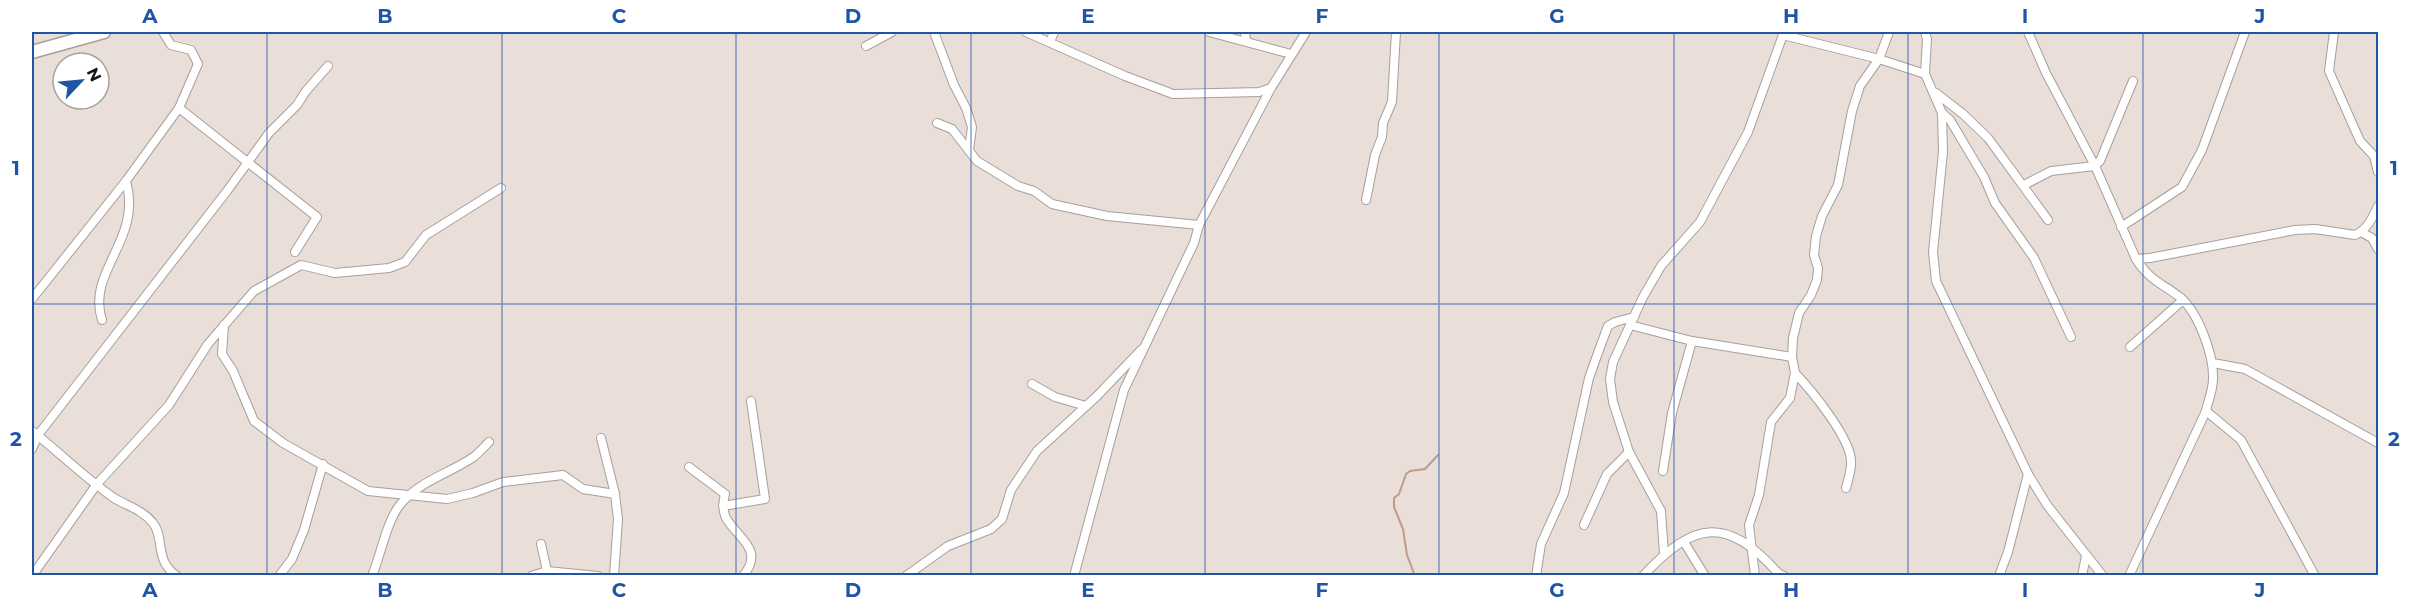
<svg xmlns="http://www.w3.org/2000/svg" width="2410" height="607" viewBox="0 0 2410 607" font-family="Montserrat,sans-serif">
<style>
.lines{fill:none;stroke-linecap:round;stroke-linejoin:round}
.stream{stroke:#be9c8a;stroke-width:2}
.street-casing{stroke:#aa9e99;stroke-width:10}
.primary-casing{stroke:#aa9e99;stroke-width:15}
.street{stroke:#fff;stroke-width:8}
.primary{stroke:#fff;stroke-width:12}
.grid{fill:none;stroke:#1e55a7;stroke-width:1.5;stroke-opacity:0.55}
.neatline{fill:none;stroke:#1e55a7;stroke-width:2}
.grid-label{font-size:20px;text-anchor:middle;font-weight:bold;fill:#1e55a7}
</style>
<rect width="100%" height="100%" fill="#eaded8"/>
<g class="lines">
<path class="stream" d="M1415 576 1407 555 1403 529 1394 507V498L1399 494 1406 474 1410 471 1425 469 1438 455"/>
<g class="street-casing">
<g id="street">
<path d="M934 32 954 85 966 108 972 127 969 150"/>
<path d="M1026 32 1125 76 1173 94 1259 92 1271 88"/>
<path d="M1209 32 1291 54"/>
<path d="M1245 32 1246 41"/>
<path d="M1925 32 1927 39 1925 74 1942 113 1943 152 1933 252 1936 281 2028 474 2047 505 2103 576"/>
<path d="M2028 32 2046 73 2095 166 2136 259 2150 258 2295 230 2315 229 2355 235C2367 230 2373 217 2378 206"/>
<path d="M2334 32 2329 71 2360 141 2374 156 2378 172"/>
<path d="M1783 35 1879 59 1925 74"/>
<path d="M1050 42 1054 32"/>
<path d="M866 46 892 32"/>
<path d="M1936 93 1963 114 1988 138 2048 220"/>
<path d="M179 108 317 217 295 252"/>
<path d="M1942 113 1950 120 1984 177 1995 203 2034 258 2071 337"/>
<path d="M937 123 952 129 977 161 1018 186 1034 191 1052 204 1107 216 1199 225"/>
<path d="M2024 185 2051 171 2095 166 2100 161 2133 81"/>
<path d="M1366 200 1375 155 1382 137 1383 123 1392 102 1396 32"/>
<path d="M2121 227 2182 187 2202 150 2245 32"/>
<path d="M2361 232 2372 238 2378 249"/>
<path d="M32 299 126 181 179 108 198 64 191 50 171 45 163 32"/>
<path d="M102 320C86 271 143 240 126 181"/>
<path d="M224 325 222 354 233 371 254 421 283 443 368 491 447 499 473 493 503 482 563 475 583 489 615 494"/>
<path d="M1630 325 1692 341 1792 357"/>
<path d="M2130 347 2183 300"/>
<path d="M2213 363 2245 369 2378 443"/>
<path d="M1795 373C1812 391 1849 436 1851 460 1852 469 1848 480 1846 488"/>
<path d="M1032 384 1055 397 1086 406"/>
<path d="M2206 411 2241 440 2315 576"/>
<path d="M32 431C59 452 85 478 114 498 127 506 143 510 153 523 165 538 154 561 177 576"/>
<path d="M601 438 615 494 618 519 614 576"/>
<path d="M32 449 38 435 227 191 269 133 297 105 306 91 328 66"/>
<path d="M689 467 725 494C723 502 722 510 726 518 738 539 765 549 743 576"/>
<path d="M1663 471 1672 413 1692 341"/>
<path d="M723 506 765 499 751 401"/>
<path d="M1584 525 1607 474 1629 452"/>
<path d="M1684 542 1705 576"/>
<path d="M541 544 547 571"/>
<path d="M1664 554 1661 511 1629 452 1613 402 1610 379 1613 362 1643 297 1661 266 1700 222 1748 132 1784 32"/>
<path d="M32 576 97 484 169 405 208 344 254 291 301 265 335 273 389 268 405 262 426 235 501 188"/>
<path d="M279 576 292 559 304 530 323 464"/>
<path d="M372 576C381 554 386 524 399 506 417 482 448 474 472 458 478 454 484 447 489 442"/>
<path d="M531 576 547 571 598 576"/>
<path d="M906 576 948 546 991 529 1002 519 1011 490 1037 451 1097 396 1141 350"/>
<path d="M1074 576 1124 390 1194 243 1199 225 1271 88 1306 32"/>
<path d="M1536 576 1541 544 1564 493 1589 378 1599 350 1608 326 1615 322 1634 317"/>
<path d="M1643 576C1695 520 1727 516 1779 574L1784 576"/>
<path d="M1755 576 1749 525 1759 495 1771 422 1790 398 1795 373 1792 357 1793 338 1799 313 1811 295 1817 280 1818 268 1814 255 1816 236 1822 216 1838 185 1852 111 1860 86 1879 59 1889 32"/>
<path d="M1999 576 2008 552 2028 474"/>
<path d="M2082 576 2086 556"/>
<path d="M2129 576 2206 411C2208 401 2213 390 2213 379 2214 356 2199 314 2181 298 2162 283 2150 281 2136 259"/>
</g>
</g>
<g class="primary-casing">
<path id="primary" d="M32 52 104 32"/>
</g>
<use href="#street" class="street"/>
<use href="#primary" class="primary"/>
</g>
<path class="grid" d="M267 32V576M502 32V576M736 32V576M971 32V576M1205 32V576M1439 32V576M1674 32V576M1908 32V576M2143 32V576M32 304H2378"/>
<rect width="2410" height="607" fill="none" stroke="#ffffff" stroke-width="66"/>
<g transform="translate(81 81) rotate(64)"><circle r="28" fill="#ffffff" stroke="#a3a1a1" stroke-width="1.5"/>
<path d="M0-4.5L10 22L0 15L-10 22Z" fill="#1e55a7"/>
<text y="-9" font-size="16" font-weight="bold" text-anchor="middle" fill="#191513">N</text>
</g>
<rect x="33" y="33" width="2344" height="541" class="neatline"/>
<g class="grid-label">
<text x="150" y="23">A</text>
<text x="385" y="23">B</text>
<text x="619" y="23">C</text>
<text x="853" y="23">D</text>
<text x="1088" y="23">E</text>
<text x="1322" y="23">F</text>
<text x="1557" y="23">G</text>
<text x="1791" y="23">H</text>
<text x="2025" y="23">I</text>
<text x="2260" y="23">J</text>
<text x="16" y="175">1</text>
<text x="2394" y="175">1</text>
<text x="16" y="446">2</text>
<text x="2394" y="446">2</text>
<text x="150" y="597">A</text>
<text x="385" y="597">B</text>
<text x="619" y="597">C</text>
<text x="853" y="597">D</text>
<text x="1088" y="597">E</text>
<text x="1322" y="597">F</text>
<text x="1557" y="597">G</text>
<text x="1791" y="597">H</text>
<text x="2025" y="597">I</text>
<text x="2260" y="597">J</text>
</g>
</svg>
